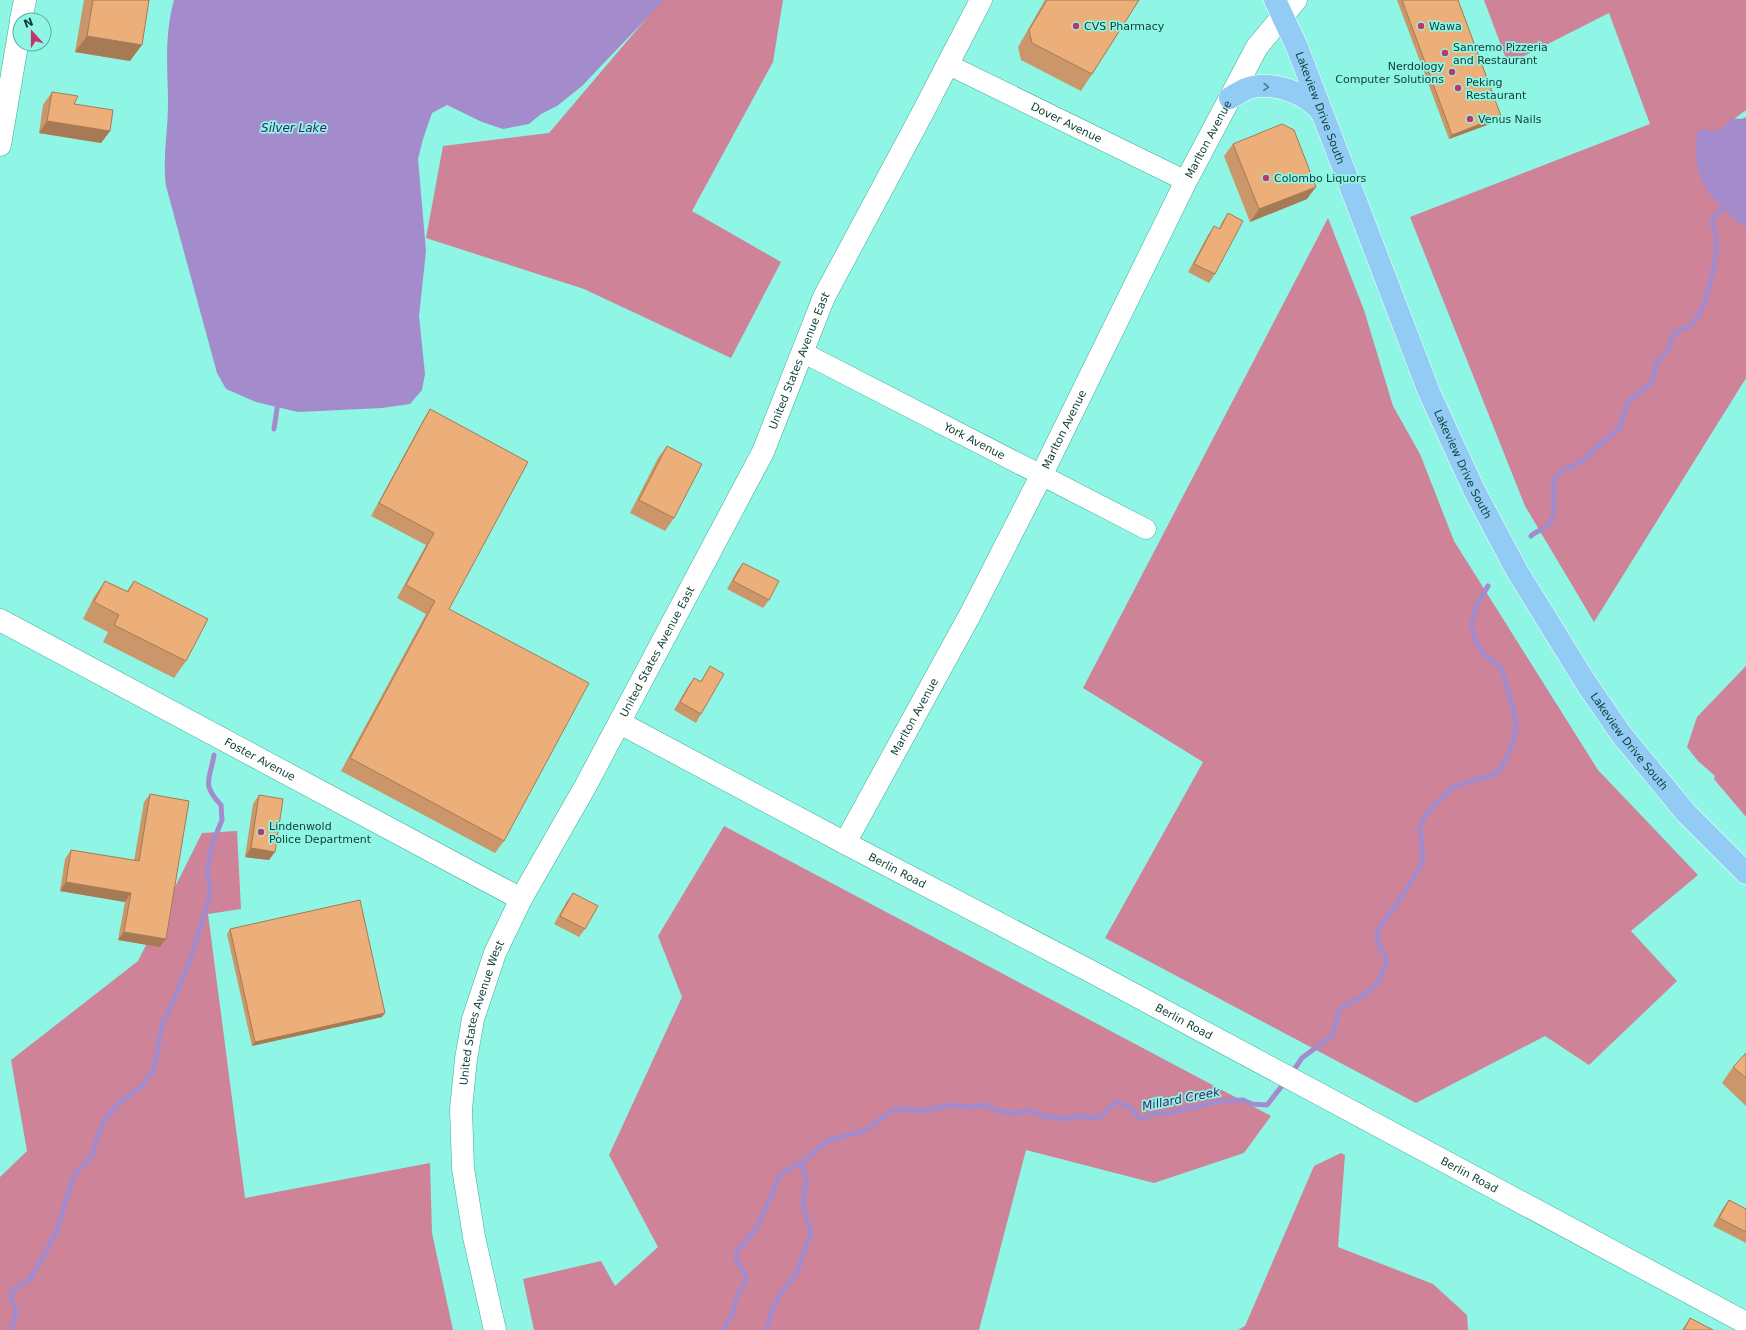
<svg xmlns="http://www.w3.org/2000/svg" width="1746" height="1330" viewBox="0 0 1746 1330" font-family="'DejaVu Sans',sans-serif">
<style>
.forest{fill:#cf8398}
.water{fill:#a48bcb}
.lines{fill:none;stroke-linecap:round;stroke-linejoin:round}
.stream{stroke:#a48bcb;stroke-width:5}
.minor-casing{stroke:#42ac9d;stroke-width:21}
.tertiary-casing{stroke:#42ac9d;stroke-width:23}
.secondary-casing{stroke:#42ac9d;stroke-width:23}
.primary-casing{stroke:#fff;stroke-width:23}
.minor{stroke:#fff;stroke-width:20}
.tertiary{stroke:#fff;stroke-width:22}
.secondary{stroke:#fff;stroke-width:22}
.primary{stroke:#92ccf4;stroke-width:22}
.wall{fill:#cb9669}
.shaded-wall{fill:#a57a55}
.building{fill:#ecaf7a;stroke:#a57a55}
.oneway{stroke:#4a7d8c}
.poi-dot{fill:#c1366a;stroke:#8ff5e4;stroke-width:1.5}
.labels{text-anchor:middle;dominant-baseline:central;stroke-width:3.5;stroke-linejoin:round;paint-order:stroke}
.poi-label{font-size:11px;fill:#0f3c36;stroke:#8ff5e4;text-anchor:start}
.street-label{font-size:11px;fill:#0f3c36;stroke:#8ff5e4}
.water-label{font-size:12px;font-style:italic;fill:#411b67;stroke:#8ff5e4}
</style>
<rect width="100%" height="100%" fill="#8ff5e4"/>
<g class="forest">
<path d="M662 0H783L773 62 692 211 781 262 731 358 584 289 426 238 443 146 549 133Z"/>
<path d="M1484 0H1746V110L1695 149 1746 225V378L1594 622 1525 506 1410 217 1650 124 1609 13 1508 64Z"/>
<path d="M1328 218 1364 310 1393 406 1420 454 1454 541 1598 770 1698 875 1631 931 1677 981 1589 1065 1545 1036 1416 1103 1105 938 1203 762 1083 688Z"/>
<path d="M1746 666V817L1714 779 1715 776 1698 761 1687 747 1697 717Z"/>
<path d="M724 826 1271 1116 1244 1153 1154 1183 1026 1150 979 1330H534L523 1279 601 1261 615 1286 658 1247 609 1155 682 997 658 936Z"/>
<path d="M237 831 241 909 208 914 245 1198 430 1163 432 1233 453 1330H0V1177L27 1151 11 1060 138 961 202 833Z"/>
<path d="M1341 1153 1345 1155 1338 1247 1433 1284 1467 1315 1468 1330H1238L1245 1326 1314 1166Z"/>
</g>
<g class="water">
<path d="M174 0H664L582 86 557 106 541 114 529 124 503 129 482 122 447 105 432 113 423 139 418 159 426 251 419 316 425 374 422 390 410 404 382 408 298 412 256 402 226 389 217 373 166 186C162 156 169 127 168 97 167 64 165 32 174 0Z"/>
<path d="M1746 117V228C1730 217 1708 196 1700 177 1697 169 1697 161 1696 153 1695 145 1694 135 1701 129 1707 130 1715 132 1721 129 1726 127 1728 119 1733 119 1738 118 1741 120 1746 117Z"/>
</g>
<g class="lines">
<g class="stream">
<path d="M274 429 278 402"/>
<path d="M1531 536C1536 531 1545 529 1549 524 1560 509 1547 487 1559 472L1583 461 1592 451 1619 429 1628 401 1651 383 1655 372 1656 363 1668 351 1673 335C1679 329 1687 329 1692 324 1706 311 1718 257 1716 238 1716 232 1712 227 1712 220L1727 203"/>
<path d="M1291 1074 1302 1058 1330 1037 1334 1031 1337 1016 1341 1007 1360 998 1378 983 1386 962 1385 956 1378 943 1377 933 1383 921 1393 910 1419 869 1423 856 1420 829 1421 824 1427 814 1451 788 1475 780 1494 775 1502 767 1512 746 1516 726 1514 712 1502 670C1498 662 1489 660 1484 654 1464 629 1472 610 1488 586"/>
<path d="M11 1330 16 1312 11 1299 12 1291 30 1279 47 1250 57 1230 72 1180 78 1170 91 1158 100 1129 107 1116 120 1102 142 1086 154 1069 162 1025 171 1006 190 960 209 899 210 888 207 870 213 842 222 820 221 805C201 784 210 780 214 755"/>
<path d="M723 1330 732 1316 737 1295 746 1281 745 1273 736 1261 737 1251 757 1228 778 1179 785 1171 803 1162 827 1141 866 1130 893 1110 898 1109 923 1111 951 1105 971 1107 983 1105 998 1111 1010 1113 1032 1111 1043 1116 1063 1119 1078 1116 1095 1118 1103 1115 1110 1106 1117 1102C1122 1104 1129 1105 1132 1109 1136 1113 1136 1116 1141 1119L1154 1114 1167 1113 1220 1101 1243 1100 1252 1104 1267 1105 1285 1082"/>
<path d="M767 1330 771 1313 779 1296 797 1272 811 1233 803 1204 806 1179 802 1163"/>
</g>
<g class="minor-casing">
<g id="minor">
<path id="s1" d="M947 64 1186 181"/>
<path id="s2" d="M802 352 1146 529"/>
</g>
</g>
<g class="tertiary-casing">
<g id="tertiary">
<path id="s3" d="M0 620 521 899"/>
<path id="s4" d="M620 723 845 843 1092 972 1746 1323"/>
<path id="s5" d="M845 843 971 613 1041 476 1186 181 1257 47 1296 0"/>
<path id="s6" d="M495 1330 474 1237 463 1168 461 1109 466 1059 473 1019 495 953 521 899 585 787 763 452 824 297 922 114 981 0"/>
</g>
</g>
<g class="secondary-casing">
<g id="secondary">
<path d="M21 20 25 0"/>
<path d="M0 145 20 27"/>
</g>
</g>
<g class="primary-casing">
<g id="primary">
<path id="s7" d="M1275 0 1297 47 1429 392 1474 490 1517 571 1586 683 1621 734 1686 813 1746 873"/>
<path d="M1230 98C1235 95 1241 91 1246 89 1271 80 1306 92 1322 113"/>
</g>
</g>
<use href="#minor" class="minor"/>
<use href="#tertiary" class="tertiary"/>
<use href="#secondary" class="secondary"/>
<use href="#primary" class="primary"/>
</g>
<g class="wall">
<path d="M84 0H149L130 61 75 52Z"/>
<path d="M1045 0H1139L1092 74 1081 91 1021 60 1018 47Z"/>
<path d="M1397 0H1458L1501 116 1498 121 1449 139Z"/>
<path d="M52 92 74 104 110 131 101 143 39 133 43 105Z"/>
<path d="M1233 144 1307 199 1250 222 1224 156Z"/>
<path d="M1228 213 1215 274 1209 283 1188 272 1208 235 1214 226 1219 229 1222 222Z"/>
<path d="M430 409 449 609 504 841 495 853 341 771 426 614 397 598 426 545 371 516 422 422Z"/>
<path d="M667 446 674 518 665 531 630 513 658 458Z"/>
<path d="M743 563 769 600 763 608 727 589 737 571Z"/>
<path d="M105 581 127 591 134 581 186 661 174 678 103 642 108 632 83 619 94 597Z"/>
<path d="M710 666 701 714 696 723 674 710 688 686 694 678 701 681Z"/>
<path d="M150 794 160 947 118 940 125 902 60 891 65 859 71 850 134 861 144 802Z"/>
<path d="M259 795 269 860 245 857 253 804Z"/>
<path d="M573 893 585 929 579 937 554 924 567 901Z"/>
<path d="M230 929 382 1017 252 1046 227 934Z"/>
<path d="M1746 1053V1106L1722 1083 1733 1067Z"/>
<path d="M1729 1200 1746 1209V1243L1713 1226 1723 1208Z"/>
<path d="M1690 1318 1713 1330H1682Z"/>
</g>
<g class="shaded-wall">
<path d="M87 36 142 45 130 61 75 52Z"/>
<path d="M1501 116 1498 121 1449 139 1452 135Z"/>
<path d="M47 121 110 131 101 143 39 133Z"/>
<path d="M1316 187 1307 199 1250 222 1259 209Z"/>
<path d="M251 848 275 852 269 860 245 857Z"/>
<path d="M66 882 131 893 125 902 60 891Z"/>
<path d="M124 932 166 939 160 947 118 940Z"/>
<path d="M385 1013 382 1017 252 1046 255 1042Z"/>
</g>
<g class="building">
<path d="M93 0H149L142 45 87 36Z"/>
<path d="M1047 0H1139L1092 74 1032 43 1029 30Z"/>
<path d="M1402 0H1458L1501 116 1452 135Z"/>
<path d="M52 92 78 96 74 104 113 110 110 131 47 121Z"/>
<path d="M1282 124 1294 130 1316 187 1259 209 1233 144Z"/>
<path d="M1228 213 1243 221 1215 274 1194 264 1214 226 1220 229Z"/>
<path d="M430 409 528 462 449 609 589 683 504 841 350 758 435 601 406 585 434 533 379 503Z"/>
<path d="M667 446 702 464 674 518 639 500Z"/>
<path d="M743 563 779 581 769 600 733 581Z"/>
<path d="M105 581 128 592 134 581 208 619 186 661 114 625 119 615 94 602Z"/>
<path d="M710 666 724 674 701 714 680 702 694 678 701 682Z"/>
<path d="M150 794 189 801 166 939 124 932 131 893 66 882 71 850 139 861Z"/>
<path d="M259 795 283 799 275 852 251 848Z"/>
<path d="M573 893 598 906 585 929 560 916Z"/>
<path d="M360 900 385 1013 255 1042 230 929Z"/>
<path d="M1746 1053V1078L1733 1067Z"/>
<path d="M1729 1200 1746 1209V1232L1719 1218Z"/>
<path d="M1690 1318 1713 1330H1684Z"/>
</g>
<defs><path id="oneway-chevron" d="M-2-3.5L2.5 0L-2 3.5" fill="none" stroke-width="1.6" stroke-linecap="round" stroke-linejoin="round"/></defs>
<use class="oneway" href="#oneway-chevron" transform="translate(1266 87) rotate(1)"/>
<g class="poi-dot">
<circle cx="1076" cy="26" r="4"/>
<circle cx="1421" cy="26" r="4"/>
<circle cx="1445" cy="53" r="4"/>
<circle cx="1452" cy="72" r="4"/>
<circle cx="1458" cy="88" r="4"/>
<circle cx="1470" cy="119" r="4"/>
<circle cx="1266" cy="178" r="4"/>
<circle cx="261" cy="832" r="4"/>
</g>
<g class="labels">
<g class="poi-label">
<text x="1084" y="26">CVS Pharmacy</text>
<text x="1429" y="26">Wawa</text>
<text x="1453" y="47">Sanremo Pizzeria<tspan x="1453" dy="13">and Restaurant</tspan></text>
<text x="1444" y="66" text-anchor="end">Nerdology<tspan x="1444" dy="13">Computer Solutions</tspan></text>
<text x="1466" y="82">Peking<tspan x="1466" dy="13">Restaurant</tspan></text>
<text x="1478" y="119">Venus Nails</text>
<text x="1274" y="178">Colombo Liquors</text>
<text x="269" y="826">Lindenwold<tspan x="269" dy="13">Police Department</tspan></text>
</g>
<g class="street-label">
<text stroke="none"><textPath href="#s7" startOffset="117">Lakeview Drive South</textPath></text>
<text stroke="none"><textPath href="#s1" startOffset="133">Dover Avenue</textPath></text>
<text stroke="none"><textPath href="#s5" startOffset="792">Marlton Avenue</textPath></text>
<text stroke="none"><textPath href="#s6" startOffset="1051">United States Avenue East</textPath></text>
<text stroke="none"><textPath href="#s5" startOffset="468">Marlton Avenue</textPath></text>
<text stroke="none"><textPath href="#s2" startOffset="194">York Avenue</textPath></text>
<text stroke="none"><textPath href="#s7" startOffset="501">Lakeview Drive South</textPath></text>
<text stroke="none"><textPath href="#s6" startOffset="727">United States Avenue East</textPath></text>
<text stroke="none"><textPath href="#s5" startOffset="144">Marlton Avenue</textPath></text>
<text stroke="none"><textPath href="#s7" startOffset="825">Lakeview Drive South</textPath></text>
<text stroke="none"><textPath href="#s3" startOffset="295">Foster Avenue</textPath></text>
<text stroke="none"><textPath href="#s4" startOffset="314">Berlin Road</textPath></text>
<text stroke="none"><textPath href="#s6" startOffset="323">United States Avenue West</textPath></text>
<text stroke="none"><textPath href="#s4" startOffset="638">Berlin Road</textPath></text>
<text stroke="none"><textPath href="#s4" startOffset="962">Berlin Road</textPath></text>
</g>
<g class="water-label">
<text x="294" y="128">Silver Lake</text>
<text transform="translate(1181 1099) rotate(-11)">Millard Creek</text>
</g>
</g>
<g transform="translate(32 32) rotate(339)"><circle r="19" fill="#8ff5e4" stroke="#5cab9e"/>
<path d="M0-3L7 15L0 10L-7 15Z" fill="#c1366a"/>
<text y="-6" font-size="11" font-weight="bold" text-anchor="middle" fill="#0f3c36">N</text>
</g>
</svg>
